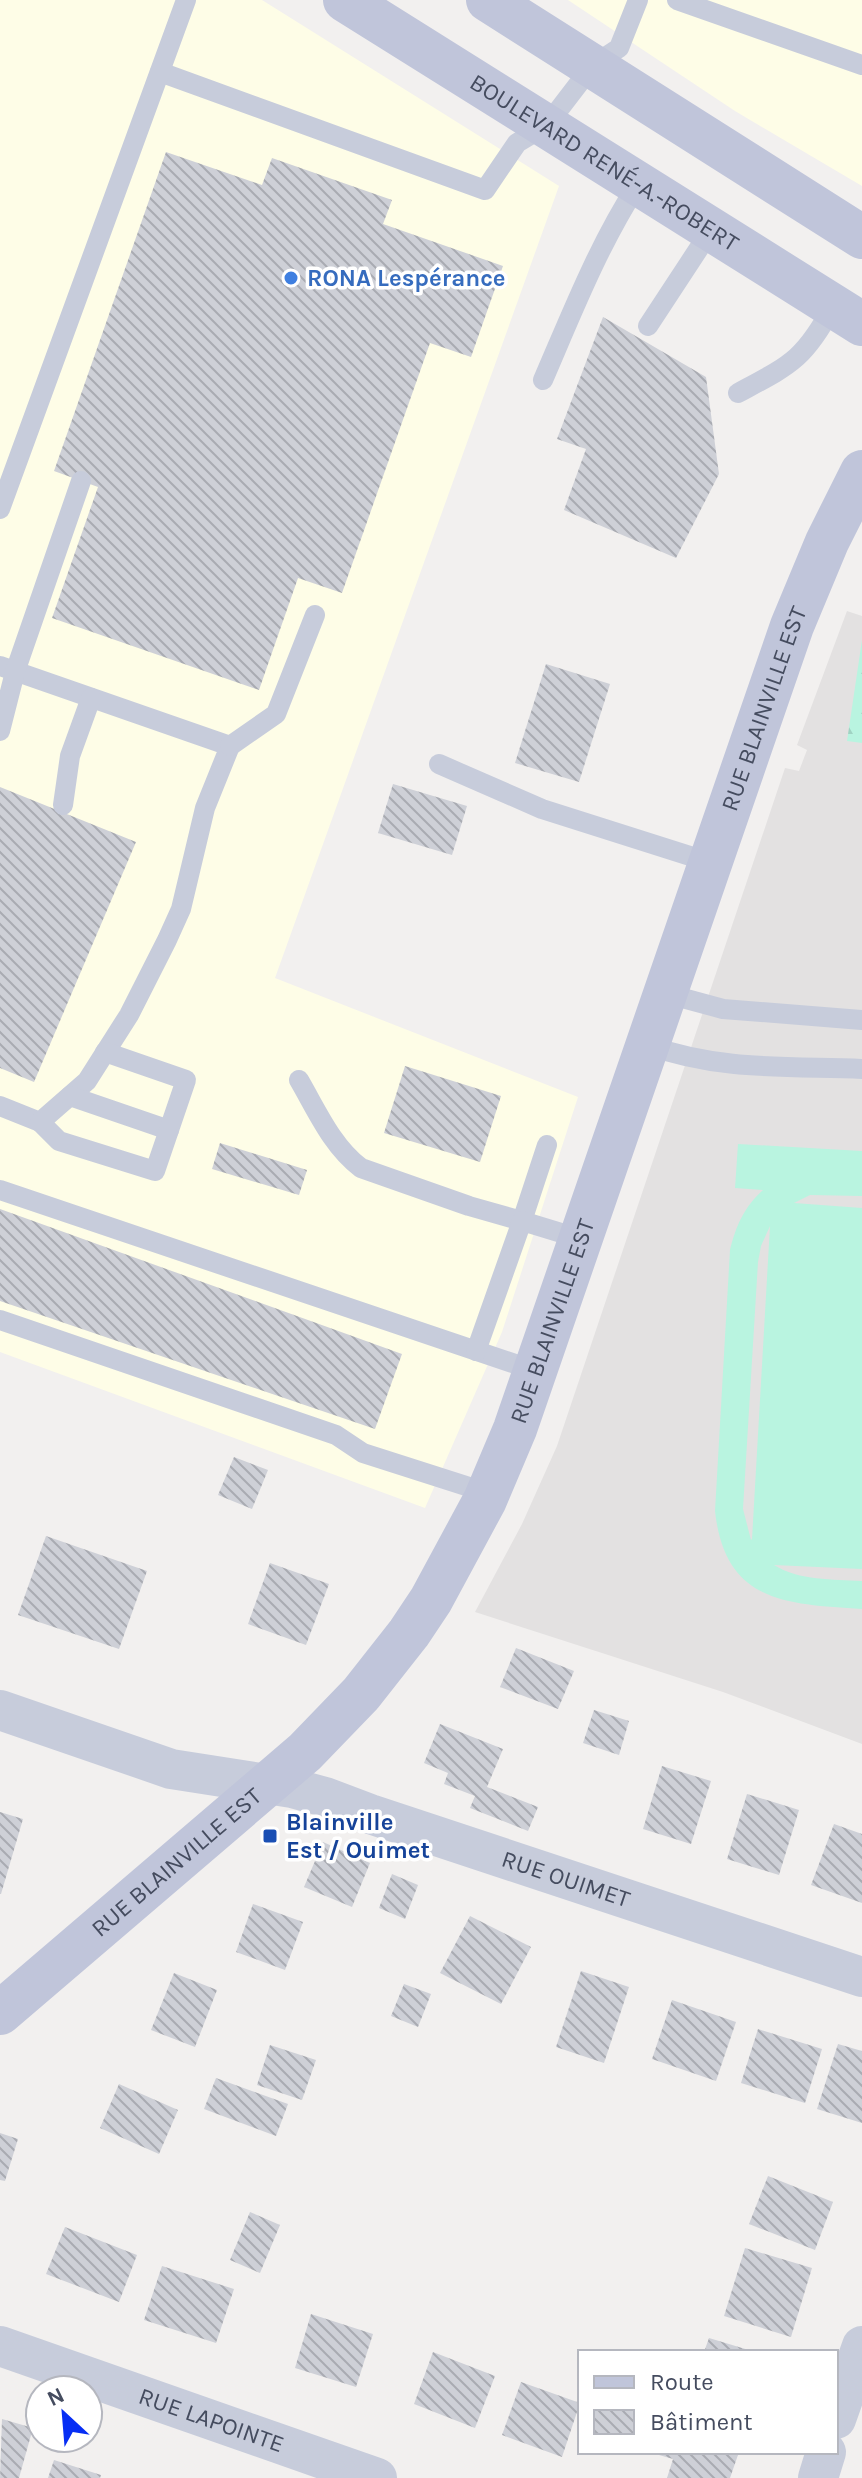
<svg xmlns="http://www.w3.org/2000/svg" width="862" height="2478" viewBox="0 0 862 2478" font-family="Karla,sans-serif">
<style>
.commercial{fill:#fefde7}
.education{fill:#e3e1e1}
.forest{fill:url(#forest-firs)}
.pitch{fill:#b9f4e0;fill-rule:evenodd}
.building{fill:url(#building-back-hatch)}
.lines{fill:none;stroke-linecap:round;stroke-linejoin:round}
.lane{stroke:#c7ccdb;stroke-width:20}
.street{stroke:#c7ccdb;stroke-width:40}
.secondary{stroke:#c0c5da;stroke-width:44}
.shop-dot{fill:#3f7fe0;stroke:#fff;stroke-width:3}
.transit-dot{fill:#1a4fb4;stroke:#fff;stroke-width:3}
.labels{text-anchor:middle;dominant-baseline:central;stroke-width:7;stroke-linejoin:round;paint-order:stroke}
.street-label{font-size:24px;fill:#454c5f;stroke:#fff}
.shop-label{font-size:24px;font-weight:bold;fill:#366cbe;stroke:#fff;text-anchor:start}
.transit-label{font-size:24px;font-weight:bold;fill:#164399;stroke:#fff;text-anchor:start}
</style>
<defs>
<pattern id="forest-firs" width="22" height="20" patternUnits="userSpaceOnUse" patternTransform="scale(2)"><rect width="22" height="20" fill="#b9f4e0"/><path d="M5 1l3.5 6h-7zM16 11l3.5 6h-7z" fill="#a0d3c3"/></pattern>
<pattern id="building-back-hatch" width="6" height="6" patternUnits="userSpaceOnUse" patternTransform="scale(2)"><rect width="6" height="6" fill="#ced0d7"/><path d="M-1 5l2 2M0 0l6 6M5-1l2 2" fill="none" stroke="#a9abb2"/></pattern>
</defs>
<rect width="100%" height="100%" fill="#f2f0ef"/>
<g class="commercial">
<path d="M0 0H262L559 186 275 978 578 1097 502 1332 425 1508 0 1352Z"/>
<path d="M568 0H862V186L735 111Z"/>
</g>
<path class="education" d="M847 611 862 616V1744L723 1692 475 1612 522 1524 557 1446 785 768 799 771 807 750 797 745Z"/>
<path class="forest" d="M862 640V743L847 741Z"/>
<path class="pitch" d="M738 1144 862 1151V1196L810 1195 794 1203 862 1208V1569L774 1565C800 1581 832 1579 862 1581V1609C786 1604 725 1603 715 1511L730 1250C736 1226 744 1207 763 1190L735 1188ZM770 1226 752 1539 751 1540 743 1509 758 1262 761 1246Z"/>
<g class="building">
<path d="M166 152 262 185 272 158 392 200 383 224 503 266 471 357 430 343 342 593 298 578 259 690 52 618 98 487 54 471Z"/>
<path d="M603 317 706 377 719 474 676 558 564 510 586 449 557 439Z"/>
<path d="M546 664 610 684 579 782 515 763Z"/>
<path d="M393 784 467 806 452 855 378 833Z"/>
<path d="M0 787 136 842 34 1082 0 1068Z"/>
<path d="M405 1066 501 1096 480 1162 384 1133Z"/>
<path d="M220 1143 307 1170 299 1195 212 1169Z"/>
<path d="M0 1209 402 1354 375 1429 0 1301Z"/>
<path d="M234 1457 268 1470 252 1509 218 1495Z"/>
<path d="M46 1536 147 1571 119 1649 18 1615Z"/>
<path d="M270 1563 329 1584 306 1645 248 1624Z"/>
<path d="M516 1648 574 1671 558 1709 500 1687Z"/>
<path d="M594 1710 629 1721 619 1755 583 1743Z"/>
<path d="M440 1724 503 1749 487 1787 538 1807 528 1831 470 1808 475 1796 444 1784 448 1773 424 1763Z"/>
<path d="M662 1766 711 1781 691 1844 643 1829Z"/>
<path d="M747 1794 799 1810 779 1875 727 1859Z"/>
<path d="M0 1812 23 1819 1 1894H0Z"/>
<path d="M834 1824 862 1834V1903L811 1885Z"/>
<path d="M323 1842 370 1863 352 1907 304 1887Z"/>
<path d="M392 1874 418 1885 405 1919 379 1908Z"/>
<path d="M253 1904 303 1922 285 1970 236 1952Z"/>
<path d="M470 1916 531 1947 501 2004 440 1973Z"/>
<path d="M581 1971 629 1987 604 2063 556 2047Z"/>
<path d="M174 1973 217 1990 195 2047 151 2030Z"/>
<path d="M404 1984 431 1994 418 2027 391 2016Z"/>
<path d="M672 2000 736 2022 716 2081 652 2059Z"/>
<path d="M758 2029 822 2049 805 2103 741 2083Z"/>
<path d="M838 2044 862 2051V2123L817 2109Z"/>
<path d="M270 2045 316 2060 302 2100 257 2085Z"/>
<path d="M216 2078 288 2104 276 2136 204 2109Z"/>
<path d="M119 2084 178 2110 159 2154 100 2128Z"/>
<path d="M0 2133 18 2139 5 2181 0 2180Z"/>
<path d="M768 2176 833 2202 815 2250 749 2224Z"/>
<path d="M250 2212 280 2225 260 2273 230 2260Z"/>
<path d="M65 2227 137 2255 119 2302 46 2274Z"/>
<path d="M745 2248 812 2268 791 2337 724 2316Z"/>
<path d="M162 2266 234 2289 216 2343 144 2320Z"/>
<path d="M311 2314 373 2334 356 2387 295 2368Z"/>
<path d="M709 2338 752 2351V2352H704Z"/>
<path d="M433 2352 495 2376 475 2428 414 2404Z"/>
<path d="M521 2382 580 2403 562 2457 502 2435Z"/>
<path d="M2 2419 33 2428 19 2478H0Z"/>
<path d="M660 2452H739L730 2478H667L673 2459 659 2455Z"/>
<path d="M54 2460 101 2475 100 2478H48Z"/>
</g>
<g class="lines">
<g class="lane">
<path d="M677 0 862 65"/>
<path d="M160 72 485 190 517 143 547 125 593 65 619 48 638 0"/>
<path d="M648 326 711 230"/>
<path d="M543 380C572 313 598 246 638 184"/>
<path d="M738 393C790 365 804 360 833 306"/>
<path d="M0 509 186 0"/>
<path d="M0 666 230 746 205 808 181 909 167 940 129 1015 87 1081 40 1122 0 1106"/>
<path d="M0 731 15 672 81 481"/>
<path d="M230 746 276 714 315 615"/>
<path d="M439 764 542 809 709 862"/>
<path d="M63 805 70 756 91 698"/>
<path d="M664 993 723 1009 862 1020"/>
<path d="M648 1045C720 1071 787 1066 862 1069"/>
<path d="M299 1080C317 1111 332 1146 361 1168L469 1206 522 1221 547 1145"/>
<path d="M70 1096 169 1130"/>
<path d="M40 1122 59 1141 155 1171 186 1080 105 1052"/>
<path d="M0 1190 536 1371"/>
<path d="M0 1320 336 1435 363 1453 488 1493"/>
<path d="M476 1351 522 1221 581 1239"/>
</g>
<g class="street">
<path id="s1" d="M0 1710 171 1769 292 1788 325 1797 370 1814 862 1977"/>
<path id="s2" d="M0 2346 377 2478"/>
<path d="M836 2419 862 2346"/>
<path d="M818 2478 826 2452"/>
</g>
<g class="secondary">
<path id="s3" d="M345 0 862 324"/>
<path d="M488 0 862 237"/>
<path id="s4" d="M0 2013 305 1752 361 1694 409 1633 431 1600 485 1500 515 1429 792 626 827 542 862 472"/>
</g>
</g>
<circle class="shop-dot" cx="291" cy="278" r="8"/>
<rect class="transit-dot" x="262" y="1828" width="16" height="16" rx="4"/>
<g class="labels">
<g class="street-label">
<text stroke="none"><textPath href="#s3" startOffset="306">BOULEVARD RENÉ-A.-ROBERT</textPath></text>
<text stroke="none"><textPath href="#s4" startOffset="1552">RUE BLAINVILLE EST</textPath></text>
<text stroke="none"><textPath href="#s4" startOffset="904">RUE BLAINVILLE EST</textPath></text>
<text stroke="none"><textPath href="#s4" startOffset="232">RUE BLAINVILLE EST</textPath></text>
<text stroke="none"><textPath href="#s1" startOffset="592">RUE OUIMET</textPath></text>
<text stroke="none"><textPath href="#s2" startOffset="224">RUE LAPOINTE</textPath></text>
</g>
<g class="shop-label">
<text x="307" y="278">RONA Lespérance</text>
</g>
<g class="transit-label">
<text x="286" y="1822">Blainville<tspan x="286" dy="28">Est / Ouimet</tspan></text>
</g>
</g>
<rect x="578" y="2350" width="260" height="104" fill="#ffffff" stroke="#b5b7bf" stroke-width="2"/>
<rect x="594" y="2376" width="40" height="12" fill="#c0c5da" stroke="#b5b7bf" stroke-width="2"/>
<text x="650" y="2390" font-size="24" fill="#454c5f">Route</text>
<rect x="594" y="2410" width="40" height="24" fill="url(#building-back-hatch)" stroke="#b5b7bf" stroke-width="2"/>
<text x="650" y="2430" font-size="24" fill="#454c5f">Bâtiment</text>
<g transform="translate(64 2414) rotate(334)"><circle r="38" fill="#ffffff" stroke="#b5b7bf" stroke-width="2"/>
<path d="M0-6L14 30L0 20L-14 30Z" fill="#072ef4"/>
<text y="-12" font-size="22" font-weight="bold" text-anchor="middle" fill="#454c5f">N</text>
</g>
</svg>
